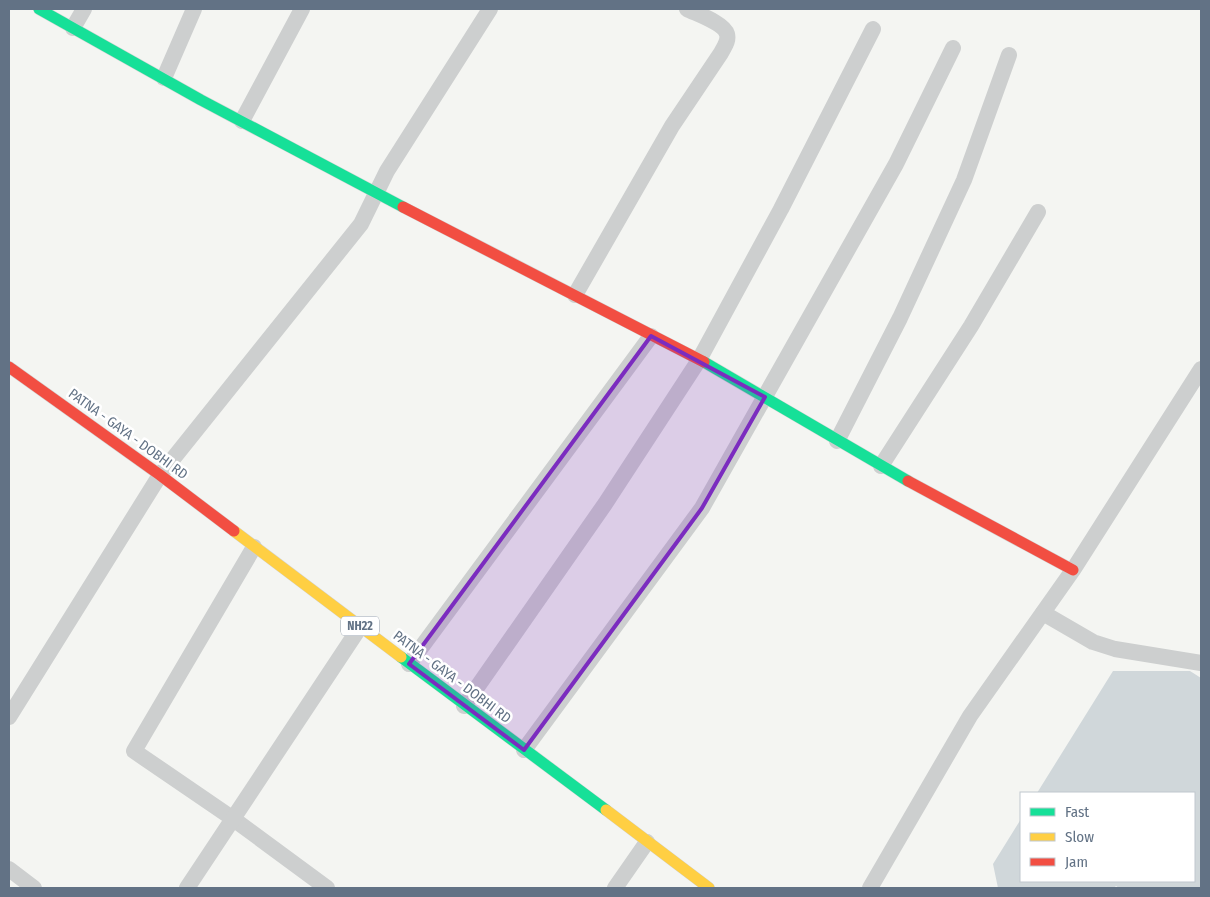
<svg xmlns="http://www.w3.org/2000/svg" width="1210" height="897" viewBox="0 0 1210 897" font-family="'Fira Sans Condensed',sans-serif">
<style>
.water{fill:#d0d7da}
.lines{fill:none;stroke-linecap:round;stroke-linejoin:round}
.fast-casing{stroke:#d2d3d3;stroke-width:12}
.slow-casing{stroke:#d2d3d3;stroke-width:12}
.jam-casing{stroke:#d2d3d3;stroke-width:12}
.street{stroke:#cdcfcf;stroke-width:16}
.fast{stroke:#16e098;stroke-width:11}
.slow{stroke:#ffcf43;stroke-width:11}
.jam{stroke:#f24e42;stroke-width:11}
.marked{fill:#7b2cbf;fill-opacity:0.2;stroke:#7b2cbf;stroke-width:4;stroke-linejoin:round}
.labels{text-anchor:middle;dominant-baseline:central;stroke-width:5;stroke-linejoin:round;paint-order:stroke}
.shield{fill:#fff;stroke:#919caa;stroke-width:1}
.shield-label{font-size:12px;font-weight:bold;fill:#627285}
.street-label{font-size:14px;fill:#627285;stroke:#fff}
</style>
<rect width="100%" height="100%" fill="#f4f5f2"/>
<path class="water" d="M1113 671H1190L1201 678V888H1119L1116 886 1114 888H998L993 864 1021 819V881H1194V793H1037Z"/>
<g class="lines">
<g class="fast-casing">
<g id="fast">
<path d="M39 9 201 100 403 207"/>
<path d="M704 362 908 481"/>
<path d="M401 657 606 810"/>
</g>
</g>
<g class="slow-casing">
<g id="slow">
<path d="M234 531 401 657"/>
<path d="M606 810 709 888"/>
</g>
</g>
<g class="jam-casing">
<g id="jam">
<path d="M403 207 704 362"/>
<path d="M9 367 160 475 234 531"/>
<path d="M908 481 1073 570"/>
</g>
</g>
<g class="street">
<path d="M73 28 84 9"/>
<path d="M164 78 194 9"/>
<path d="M242 121 302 9"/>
<path d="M575 295 672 126 721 53C724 47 729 41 727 34 724 23 697 14 687 9"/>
<path d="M837 441 900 318 964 180 1009 55"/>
<path d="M881 466 971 326 1038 212"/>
<path d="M254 547 134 751 232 818 327 888"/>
<path d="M1043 613 1093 642 1115 649 1201 663"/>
<path d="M409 664 651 336"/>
<path d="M464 706 605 504 699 360 781 209 873 29"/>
<path d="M9 717 160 475 361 224 387 171 490 9"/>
<path d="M524 750 702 508 896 164 953 48"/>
<path d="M9 869 34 888"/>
<path d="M187 888 360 627"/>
<path d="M615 888 647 842"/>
<path d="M870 888 970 716 1073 570 1201 369"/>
</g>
<use href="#fast" class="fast"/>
<use href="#slow" class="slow"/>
<use href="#jam" class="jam"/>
</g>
<path class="marked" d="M651 336 765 397 702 508 524 750 409 664Z"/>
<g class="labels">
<rect class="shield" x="341" y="616.5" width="38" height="19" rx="4"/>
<g class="shield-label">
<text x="360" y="626">NH22</text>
</g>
<g class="street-label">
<text transform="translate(128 434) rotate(36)">PATNA - GAYA - DOBHI RD</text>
<text transform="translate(452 677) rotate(37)">PATNA - GAYA - DOBHI RD</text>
</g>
</g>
<rect width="1210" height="897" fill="none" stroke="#627285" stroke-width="20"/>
<rect x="1020" y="792" width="175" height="90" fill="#ffffff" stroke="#c0c7ce"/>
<rect x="1030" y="808" width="25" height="8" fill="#16e098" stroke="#c0c7ce"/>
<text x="1065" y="817" font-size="15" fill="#627285">Fast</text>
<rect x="1030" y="833" width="25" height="8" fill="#ffcf43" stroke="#c0c7ce"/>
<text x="1065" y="842" font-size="15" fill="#627285">Slow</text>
<rect x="1030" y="858" width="25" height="8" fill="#f24e42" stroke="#c0c7ce"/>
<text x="1065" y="867" font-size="15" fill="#627285">Jam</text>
</svg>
